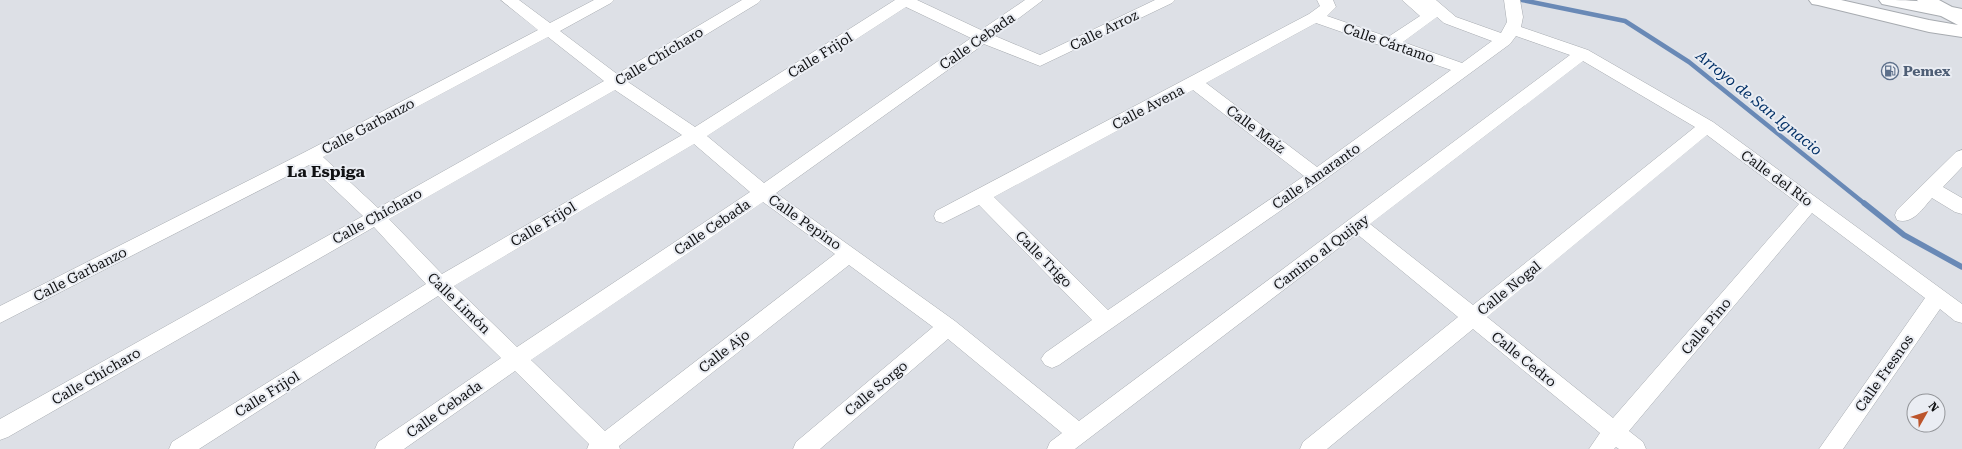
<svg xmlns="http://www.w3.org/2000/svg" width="1962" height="449" viewBox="0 0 1962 449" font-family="'Roboto Serif',serif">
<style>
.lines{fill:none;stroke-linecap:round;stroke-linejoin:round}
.stream-far1{stroke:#6989b6;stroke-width:4.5}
.stream{stroke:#6989b6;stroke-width:5.5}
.street-casing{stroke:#a7abb0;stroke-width:1}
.secondary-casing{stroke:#a7abb0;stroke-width:2}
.primary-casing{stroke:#a7abb0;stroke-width:2}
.street{fill:#fff;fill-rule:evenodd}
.secondary{fill:#fff;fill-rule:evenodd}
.primary{fill:#fff;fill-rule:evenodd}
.labels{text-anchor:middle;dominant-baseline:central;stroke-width:4;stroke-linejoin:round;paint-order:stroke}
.street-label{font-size:14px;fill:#101113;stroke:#eaedf3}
.service-label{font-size:14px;font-weight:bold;fill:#4e5e75;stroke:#eaedf3;text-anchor:start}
.water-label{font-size:15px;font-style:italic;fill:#033167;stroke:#eaedf3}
.quarter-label{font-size:16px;font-weight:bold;fill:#101113;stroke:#eaedf3}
</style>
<rect width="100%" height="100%" fill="#dde0e6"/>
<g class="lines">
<path class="stream-far1" d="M1522 0 1625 21 1689 62 1865 204"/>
<path class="stream" d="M1864 203 1904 235 1962 267"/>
<g class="street-casing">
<g id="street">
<path d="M501 0H519L550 23 594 0H614L611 3 560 31 617 74 742 0H761L758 3 628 82 695 127 895 0H917L981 30 1025 0H1043L995 36 1040 55 1155 0H1175L1172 3 1040 66 984 44 776 193 955 321 1079 421 1570 55 1516 36 1510 44 1323 181 1059 365 1052 368 1045 365 1041 359 1045 353 1092 320 979 205 943 223 936 221 934 216 936 211 1309 14 1320 6 1317 0H1333L1336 7 1327 16 1388 37 1420 16 1402 0H1436L1456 17 1501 33 1507 22 1504 0H1520L1523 17 1521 27 1588 50 1713 122 1962 304V323L1955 321 1940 309 1843 449H1819L1925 298 1812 213 1629 431 1643 442 1646 449H1619L1616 447 1614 449H1589L1600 433 1473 329 1327 449H1300L1303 442 1458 317 1357 234 1075 449H1047L1050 442 1062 433 948 339 820 449H793L796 442 933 327 849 265 619 446 620 449H587L589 444 515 371 404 449H375L378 442 501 358 438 296 199 449H169L172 442 426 284 374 227 8 437 0 440V419L363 216 309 165 0 323V306L305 152 538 30ZM906 7 971 38 764 183 707 136ZM1437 17 1444 23 1492 41 1462 63 1403 42ZM1316 23 1451 70 1317 167 1206 83ZM548 37 604 81 378 208 323 157ZM1583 61 1695 127 1473 305 1370 224ZM615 90 682 135 442 274 389 219ZM1193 90 1304 176 1108 310 994 197ZM1707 135 1799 204 1613 418 1487 317ZM694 144 750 192 517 347 454 286ZM763 202 835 254 605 431 531 360Z"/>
<path d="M1962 150V167L1943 187 1962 198V214L1955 212 1932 198C1923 208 1913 225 1897 220L1895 215 1897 210 1956 152Z"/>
</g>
</g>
<g class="secondary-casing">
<path id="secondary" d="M1917 0H1939L1952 7 1962 9V21C1947 17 1926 13 1917 0Z"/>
</g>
<g class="primary-casing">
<path id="primary" d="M1809 0H1841L1929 20 1958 25 1941 16 1882 4 1879 0C1907 0 1937 0 1962 12V37L1929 32 1818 5 1812 4Z"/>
</g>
<use href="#street" class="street"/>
<use href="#secondary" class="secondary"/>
<use href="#primary" class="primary"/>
</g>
<defs>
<g id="fuel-ring" transform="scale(0.9)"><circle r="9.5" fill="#eaedf3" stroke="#5c6f8a" stroke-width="1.5"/><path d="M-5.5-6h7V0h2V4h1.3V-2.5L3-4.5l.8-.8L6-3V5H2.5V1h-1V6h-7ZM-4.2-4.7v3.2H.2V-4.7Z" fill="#5c6f8a"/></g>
</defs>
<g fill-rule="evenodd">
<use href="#fuel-ring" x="1890" y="71"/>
</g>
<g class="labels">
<g class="street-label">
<text transform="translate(1104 30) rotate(-26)">Calle Arroz</text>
<text transform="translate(977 41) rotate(-35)">Calle Cebada</text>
<text transform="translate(1389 43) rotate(19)">Calle Cártamo</text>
<text transform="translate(820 55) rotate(-32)">Calle Frijol</text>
<text transform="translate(659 56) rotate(-31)">Calle Chícharo</text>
<text transform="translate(1148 107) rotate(-28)">Calle Avena</text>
<text transform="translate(368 126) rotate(-28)">Calle Garbanzo</text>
<text transform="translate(1256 129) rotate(37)">Calle Maíz</text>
<text transform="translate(1316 176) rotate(-35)">Calle Amaranto</text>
<text transform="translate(1777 178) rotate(36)">Calle del Río</text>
<text transform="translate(377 216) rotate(-29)">Calle Chícharo</text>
<text transform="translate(805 222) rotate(35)">Calle Pepino</text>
<text transform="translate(543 224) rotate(-31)">Calle Frijol</text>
<text transform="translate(712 227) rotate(-34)">Calle Cebada</text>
<text transform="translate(1321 252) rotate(-37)">Camino al Quijay</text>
<text transform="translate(1044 259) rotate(45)">Calle Trigo</text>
<text transform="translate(80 274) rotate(-27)">Calle Garbanzo</text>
<text transform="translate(1509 288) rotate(-39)">Calle Nogal</text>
<text transform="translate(459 303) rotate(44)">Calle Limón</text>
<text transform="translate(1706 326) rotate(-50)">Calle Pino</text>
<text transform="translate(724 351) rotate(-38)">Calle Ajo</text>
<text transform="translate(1524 359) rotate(39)">Calle Cedro</text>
<text transform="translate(1884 373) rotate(-55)">Calle Fresnos</text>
<text transform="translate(96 376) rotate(-30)">Calle Chícharo</text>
<text transform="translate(876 388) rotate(-40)">Calle Sorgo</text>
<text transform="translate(267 394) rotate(-32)">Calle Frijol</text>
<text transform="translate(444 409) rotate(-35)">Calle Cebada</text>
</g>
<g class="service-label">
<text x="1903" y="71">Pemex</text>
</g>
<g class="water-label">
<text transform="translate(1759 103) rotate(39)">Arroyo de San Ignacio</text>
</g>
<g class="quarter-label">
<text x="326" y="171">La Espiga</text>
</g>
</g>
<g transform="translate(1926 413) rotate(51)"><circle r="19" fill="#eaedf3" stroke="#939599"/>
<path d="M0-3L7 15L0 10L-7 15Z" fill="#bc552c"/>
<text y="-6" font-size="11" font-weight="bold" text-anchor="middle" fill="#101113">N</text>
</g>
</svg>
